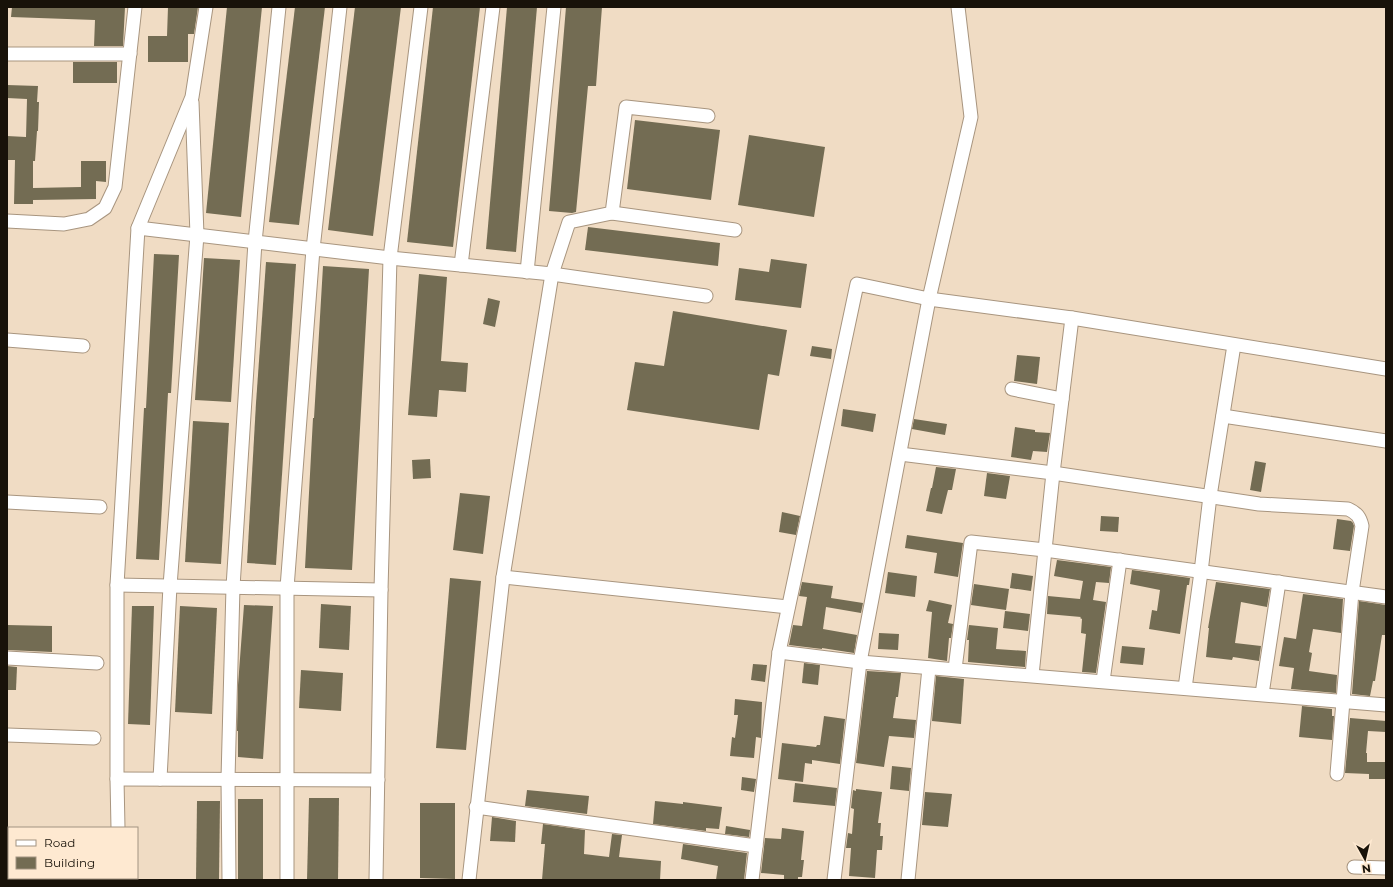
<svg xmlns="http://www.w3.org/2000/svg" width="1393" height="887" viewBox="0 0 1393 887" font-family="Montserrat,sans-serif">
<style>
.building{fill:#736c53}
.lines{fill:none;stroke-linecap:round;stroke-linejoin:round}
.minor-casing{stroke:#a8957f;stroke-width:15}
.minor{stroke:#fff;stroke-width:13}
</style>
<rect width="100%" height="100%" fill="#f0dcc4"/>
<g class="building">
<path d="M12 7H125L123 46H94L95 20 11 17Z"/>
<path d="M168 7H198L194 34H188V62H148V36H167Z"/>
<path d="M227 7H262L241 217 206 213Z"/>
<path d="M295 7H325L299 225 269 222Z"/>
<path d="M355 7H401L373 236 328 230Z"/>
<path d="M433 7H480L453 247 407 242Z"/>
<path d="M507 7H537L516 252 486 249Z"/>
<path d="M566 7H602L596 86H588L576 212 572 213 549 211Z"/>
<rect x="73" y="62" width="44" height="21"/>
<path d="M7 85 38 86 37 102H39L38 131H37L35 161H33V188L81 187V161H106V182L96 181V199L33 200V204H14L15 160H7V136L26 137 27 99 7 98Z"/>
<path d="M635 120 720 130 711 200 627 189Z"/>
<path d="M749 135 825 147 814 217 738 205Z"/>
<path d="M588 227 720 243 718 266 585 250Z"/>
<path d="M154 254 179 255 171 393H168L159 560 136 559 144 408H146Z"/>
<path d="M204 258 240 260 231 402 195 400Z"/>
<path d="M771 259 807 264 801 308 735 300 739 268 769 272Z"/>
<path d="M266 262 296 264 276 565 247 563 256 403Z"/>
<path d="M323 266 369 269 352 570 305 568 313 418H314Z"/>
<path d="M419 274 447 277 441 361 468 363 466 392 439 390 437 417 408 415Z"/>
<path d="M488 298 500 301 495 327 483 324Z"/>
<path d="M673 311 787 330 779 376 768 374 759 430 627 410 635 362 664 366Z"/>
<path d="M812 346 832 349 831 359 810 356Z"/>
<path d="M1017 355 1040 357 1037 384 1014 381Z"/>
<path d="M843 409 876 414 873 432 841 426Z"/>
<path d="M914 419 947 424 945 435 912 429Z"/>
<path d="M193 421 229 423 221 564 185 562Z"/>
<path d="M1015 427 1035 430V432L1050 433 1047 452 1033 451 1031 460 1011 457Z"/>
<path d="M430 459 431 478 413 479 412 460Z"/>
<path d="M1255 461 1266 463 1261 492 1250 490Z"/>
<path d="M936 467 956 469 952 490H948L942 514 926 511 931 488H932Z"/>
<path d="M987 473 1010 476 1006 499 984 496Z"/>
<path d="M460 493 490 496 483 554 453 550Z"/>
<path d="M782 512 800 516 796 535 779 532Z"/>
<path d="M1101 516 1119 517 1118 532 1100 531Z"/>
<path d="M1337 519 1351 521 1353 523 1354 526 1350 551 1333 549Z"/>
<path d="M907 535 963 543 958 577 934 573 937 553 905 548Z"/>
<path d="M1057 560 1111 567 1109 583 1096 582 1093 600 1106 602 1096 673 1082 672 1086 634 1081 633 1082 619 1080 618 1081 617 1047 614 1048 596 1080 599 1083 581 1054 576Z"/>
<path d="M1132 570 1190 578 1189 585H1187L1180 634 1149 629 1152 610 1157 611 1160 590 1130 584Z"/>
<path d="M888 572 917 576 915 597 885 593Z"/>
<path d="M1012 573 1033 576 1031 591 1010 588Z"/>
<path d="M450 578 481 581 466 750 436 748Z"/>
<path d="M802 582 833 586 831 598 863 603 861 613 826 607 823 629 857 635 854 653 822 648V649L789 645 793 625 802 626 807 597 799 596Z"/>
<path d="M1216 582 1270 589 1267 607 1241 602 1235 643 1261 646 1259 661 1233 657 1232 660 1206 657 1209 628H1208Z"/>
<path d="M974 584 1009 589 1006 610 971 605Z"/>
<path d="M1303 594 1343 599 1341 633 1313 629 1309 652 1312 653 1309 671 1337 675 1336 693 1291 689 1294 668 1279 666 1284 637 1296 639Z"/>
<path d="M929 600 952 605 948 623 953 624 951 638H949L947 661 928 658 932 612 926 611Z"/>
<path d="M1359 601 1386 605V635H1382L1375 681H1373L1370 696 1352 694Z"/>
<path d="M321 604 351 606 349 650 319 648Z"/>
<path d="M244 605 273 606 263 759 238 757V731H237L238 685Z"/>
<path d="M132 606H154L150 725 128 724Z"/>
<path d="M180 606 217 608 212 714 175 712Z"/>
<path d="M1005 611 1030 614 1028 631 1003 628Z"/>
<path d="M7 625 52 626V652L7 650Z"/>
<path d="M969 625 998 628 996 649 1026 651 1025 667 968 662 969 640H967Z"/>
<path d="M879 633 899 634 898 650 878 649Z"/>
<path d="M1122 646 1145 648 1143 665 1120 663Z"/>
<path d="M804 663 820 665 818 685 802 683Z"/>
<path d="M753 664 767 665 765 682 751 680Z"/>
<path d="M7 666 17 667 16 690H7Z"/>
<path d="M301 670 343 673 341 711 299 708Z"/>
<path d="M867 671 901 673 898 697H896L893 718 916 720 914 738 889 736 884 767 856 763Z"/>
<path d="M936 676 964 679 961 724 932 721Z"/>
<path d="M735 699 762 702 761 738 756 737 754 758 730 756 732 737 735 738 738 715H734Z"/>
<path d="M1302 706 1332 709V716H1334L1332 740 1299 737Z"/>
<path d="M824 716 845 719 840 764 812 760V764L805 763 803 782 778 779 782 743 816 747 817 745H820Z"/>
<path d="M1350 718 1386 721V732L1368 731 1366 753H1367V762H1386V779H1369V774L1345 773Z"/>
<path d="M892 766 911 768 909 791 890 789Z"/>
<path d="M742 777 756 779 754 792 741 790Z"/>
<path d="M795 783 837 788 835 806 793 802Z"/>
<path d="M856 789 882 792 878 823H881L880 836H883L882 850H877L875 878 849 876 851 848H846L848 833 852 834 854 809 851 808 853 790 856 791Z"/>
<path d="M527 790 589 796 587 814 525 806Z"/>
<path d="M925 792 952 794 948 827 922 825Z"/>
<path d="M309 798H339L338 880H307Z"/>
<rect x="238" y="799" width="25" height="81"/>
<path d="M197 801H220L219 880H196Z"/>
<path d="M655 801 683 804V802L722 807 719 829 706 828V831L653 824Z"/>
<path d="M420 803H455V879L420 878Z"/>
<path d="M492 817 516 821 515 842 490 841Z"/>
<path d="M543 824 585 830 584 854 609 857 612 834 622 835 619 857 661 861 660 880H542L545 844H541Z"/>
<path d="M726 826 750 830 749 837 725 834Z"/>
<path d="M782 828 804 831 801 860H804L802 877H798V880H784V875L761 873 765 838 781 839Z"/>
<path d="M683 844 747 853 744 880H716L718 866 681 859Z"/>
</g>
<g class="lines">
<g class="minor-casing">
<g id="minor">
<path d="M7 54H130"/>
<path d="M612 213 735 230"/>
<path d="M7 221 64 224 89 219 105 208 115 187 135 7"/>
<path d="M138 228 390 258 552 274 706 296"/>
<path d="M461 265 493 7"/>
<path d="M527 272 554 7"/>
<path d="M7 340 83 346"/>
<path d="M1012 389 1062 399"/>
<path d="M1223 416 1386 441"/>
<path d="M900 454 1053 473 1259 504 1348 509C1357 513 1360 517 1362 526L1352 592 1337 774"/>
<path d="M7 502 100 507"/>
<path d="M503 577 788 607"/>
<path d="M117 585 381 590"/>
<path d="M779 652 860 662 1386 705"/>
<path d="M7 658 97 663"/>
<path d="M955 669 971 542 1045 550 1386 597"/>
<path d="M1032 675 1053 473 1072 318"/>
<path d="M1103 681 1120 560"/>
<path d="M1185 688 1201 572 1210 496 1234 345"/>
<path d="M1262 694 1279 582"/>
<path d="M7 735 94 738"/>
<path d="M117 779 378 780"/>
<path d="M160 779 170 586 197 235 192 102"/>
<path d="M476 807 756 846"/>
<path d="M118 828 117 779V585L138 228 192 97 206 7"/>
<path d="M1354 867 1386 868"/>
<path d="M119 878 120 880"/>
<path d="M229 880 228 779 233 587 255 242 279 7"/>
<path d="M287 880V588L313 249 340 7"/>
<path d="M376 880 381 590 390 258 421 7"/>
<path d="M469 880 503 577 552 274 569 222 612 213 626 107 708 116"/>
<path d="M752 880 779 652 857 284 929 299 1072 318 1386 369"/>
<path d="M834 880 860 662 929 299 971 117 958 7"/>
<path d="M908 880 929 668"/>
</g>
</g>
<use href="#minor" class="minor"/>
</g>
<rect width="1393" height="887" fill="none" stroke="#181209" stroke-width="16"/>
<rect x="8" y="827" width="130" height="52" fill="#fee9d1" stroke="#a29381"/>
<rect x="16" y="840" width="20" height="6" fill="#ffffff" stroke="#a29381"/>
<text x="44" y="847" font-size="12" fill="#181209">Road</text>
<rect x="16" y="857" width="20" height="12" fill="#736c53" stroke="#a29381"/>
<text x="44" y="867" font-size="12" fill="#181209">Building</text>
<g transform="translate(1365 859) rotate(172)" stroke="#fee9d1" stroke-width="3" paint-order="stroke">
<path d="M0-3L7 15L0 10L-7 15Z" fill="#181209"/>
<text y="-6" font-size="11" font-weight="bold" text-anchor="middle" fill="#181209">N</text>
</g>
</svg>
